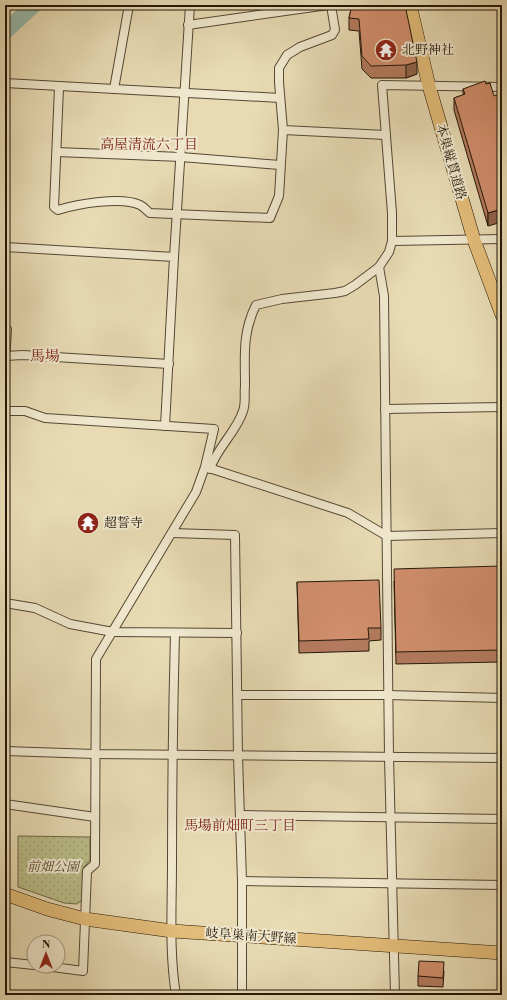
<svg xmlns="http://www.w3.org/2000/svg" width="507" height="1000" viewBox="0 0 507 1000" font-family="'Libre Bodoni','Noto Serif JP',serif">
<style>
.park{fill:url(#park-dots);stroke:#6e6a4a}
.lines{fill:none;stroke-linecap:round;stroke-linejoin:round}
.river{stroke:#97bbaa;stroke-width:16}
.minor-casing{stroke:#544834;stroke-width:10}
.primary-casing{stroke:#231709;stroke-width:14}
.minor{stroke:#f0e8ce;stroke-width:8}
.primary{stroke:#e4be7a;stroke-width:13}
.wall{fill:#b47b5e;stroke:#231709}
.shaded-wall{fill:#92644c;stroke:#231709}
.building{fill:#d18f6d;stroke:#231709}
.labels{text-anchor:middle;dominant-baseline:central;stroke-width:4;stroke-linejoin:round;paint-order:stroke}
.poi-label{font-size:13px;fill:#231709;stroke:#f0e8ce;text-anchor:start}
.street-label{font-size:13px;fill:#231709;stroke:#f0e8ce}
.park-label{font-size:13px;font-style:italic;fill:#504930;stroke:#f0e8ce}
.neighbourhood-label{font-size:14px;fill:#7a1f14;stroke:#f0e8ce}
.quarter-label{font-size:15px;fill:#7a1f14;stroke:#f0e8ce}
</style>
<defs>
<pattern id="park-dots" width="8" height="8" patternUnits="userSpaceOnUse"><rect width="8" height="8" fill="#babe8a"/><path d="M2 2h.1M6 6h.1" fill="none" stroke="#a0a376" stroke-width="1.8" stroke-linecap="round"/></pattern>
</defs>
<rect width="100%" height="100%" fill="#e8dbb4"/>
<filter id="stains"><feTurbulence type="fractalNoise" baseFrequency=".005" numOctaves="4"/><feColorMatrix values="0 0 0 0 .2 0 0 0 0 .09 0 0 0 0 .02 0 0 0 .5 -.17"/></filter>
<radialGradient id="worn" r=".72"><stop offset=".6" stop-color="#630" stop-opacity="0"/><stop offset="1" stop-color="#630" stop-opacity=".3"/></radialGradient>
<path class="park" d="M18 836 90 837V860L84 867V899L77 904 64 903 18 887Z"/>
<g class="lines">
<path class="river" d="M5 32 34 5"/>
<g class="minor-casing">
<g id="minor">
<path d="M188 25 328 5"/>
<path d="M5 83 280 98"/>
<path d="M59 87 54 207 58 210C77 204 122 196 140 205 144 207 147 211 150 213L270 218 279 196 283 130 279 82V68L287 55 300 47 332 35 335 30 331 5"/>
<path d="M114 89 129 5"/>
<path d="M283 130 386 135"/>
<path d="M57 152 181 157 280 165"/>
<path d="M392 241 502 239"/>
<path d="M5 247 174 257 165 426"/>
<path d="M174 257 190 5"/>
<path d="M379 267 384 296 389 757 395 995"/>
<path d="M5 329H7L5 363"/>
<path d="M5 356 23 355 169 364"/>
<path d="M385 409 502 407"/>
<path d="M5 411H25L45 418 214 429 205 467 196 492 96 659 95 856V864L87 871 83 971 45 966"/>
<path d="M206 467 348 513 387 536 502 533"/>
<path d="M210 469C216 449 237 431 243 411 246 404 244 393 245 386 245 356 242 333 256 305L282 299 335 293 345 291 355 285 379 267 389 252 392 241V213L382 85 502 87"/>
<path d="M172 533 235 535 238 756 242 881V995"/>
<path d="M5 603 35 608 70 624 113 632 237 633"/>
<path d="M175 633C173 710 172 787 172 864 172 908 169 952 176 995"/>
<path d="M238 695H388L502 698"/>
<path d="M5 751 95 754 502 758"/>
<path d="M5 804 95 817"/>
<path d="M240 815 502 819"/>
<path d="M242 881 502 885"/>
<path d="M5 962 34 965"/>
</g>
</g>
<g class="primary-casing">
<g id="primary">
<path d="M410 5 429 86 474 240 502 315"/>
<path d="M5 894 47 909 85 919 172 931 502 953"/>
</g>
</g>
<use href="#minor" class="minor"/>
<use href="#primary" class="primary"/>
</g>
<g class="wall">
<path d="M352 5 417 74 406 78H371L362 69 359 31 349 30V18Z"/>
<path d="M490 83 488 226 454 110V98L463 95V89Z"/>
<path d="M502 566V662L396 664 394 581Z"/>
<path d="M297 582 381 628V640L369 641V651L299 653Z"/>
<path d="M444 971 443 987 418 986V976Z"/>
</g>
<g class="shaded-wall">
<path d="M417 62V74L406 78V65Z"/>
<path d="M502 209V222L488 226V213Z"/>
</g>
<g class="building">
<path d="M352 5H405L417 62 406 65 371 66 362 56 359 19 349 18Z"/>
<path d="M485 81 486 84 490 83 494 96 502 93V209L488 213 454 98 465 94 463 89Z"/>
<path d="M502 566V650L396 652 394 569Z"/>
<path d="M379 580 381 628H368L369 639 299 641 297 582Z"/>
<path d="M419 961 444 962 443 978 418 976Z"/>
</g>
<defs>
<g id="temple-disc" transform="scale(1.15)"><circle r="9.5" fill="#8f2418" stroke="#f0e8ce"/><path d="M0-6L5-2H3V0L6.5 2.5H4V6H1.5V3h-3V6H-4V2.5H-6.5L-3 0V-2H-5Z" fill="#fff"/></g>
</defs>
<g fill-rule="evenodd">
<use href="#temple-disc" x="386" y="50"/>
<use href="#temple-disc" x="88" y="523"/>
</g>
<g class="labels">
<g class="poi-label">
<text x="402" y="50">北野神社</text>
<text x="104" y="523">超誓寺</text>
</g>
<g class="street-label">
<text transform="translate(451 162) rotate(74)">本巣縦貫道路</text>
<text transform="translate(251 936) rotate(4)">岐阜巣南大野線</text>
</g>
<g class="park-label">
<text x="53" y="867">前畑公園</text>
</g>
<g class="neighbourhood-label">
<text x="149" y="145">高屋清流六丁目</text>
<text x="240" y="826">馬場前畑町三丁目</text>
</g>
<g class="quarter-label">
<text x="45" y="356">馬場</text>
</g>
</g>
<rect width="507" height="1000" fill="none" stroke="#e8dbb4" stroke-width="20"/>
<rect x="6" y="6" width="495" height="988" fill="none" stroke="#231709" stroke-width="2"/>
<rect x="10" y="10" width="487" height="980" fill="none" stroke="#231709"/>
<g transform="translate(46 954)"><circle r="19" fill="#f0e8ce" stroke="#9e947f"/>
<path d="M0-3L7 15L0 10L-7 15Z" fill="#8f2418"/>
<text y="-6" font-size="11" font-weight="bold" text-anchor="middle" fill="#231709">N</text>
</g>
<rect width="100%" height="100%" filter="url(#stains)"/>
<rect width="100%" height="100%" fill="url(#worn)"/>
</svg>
